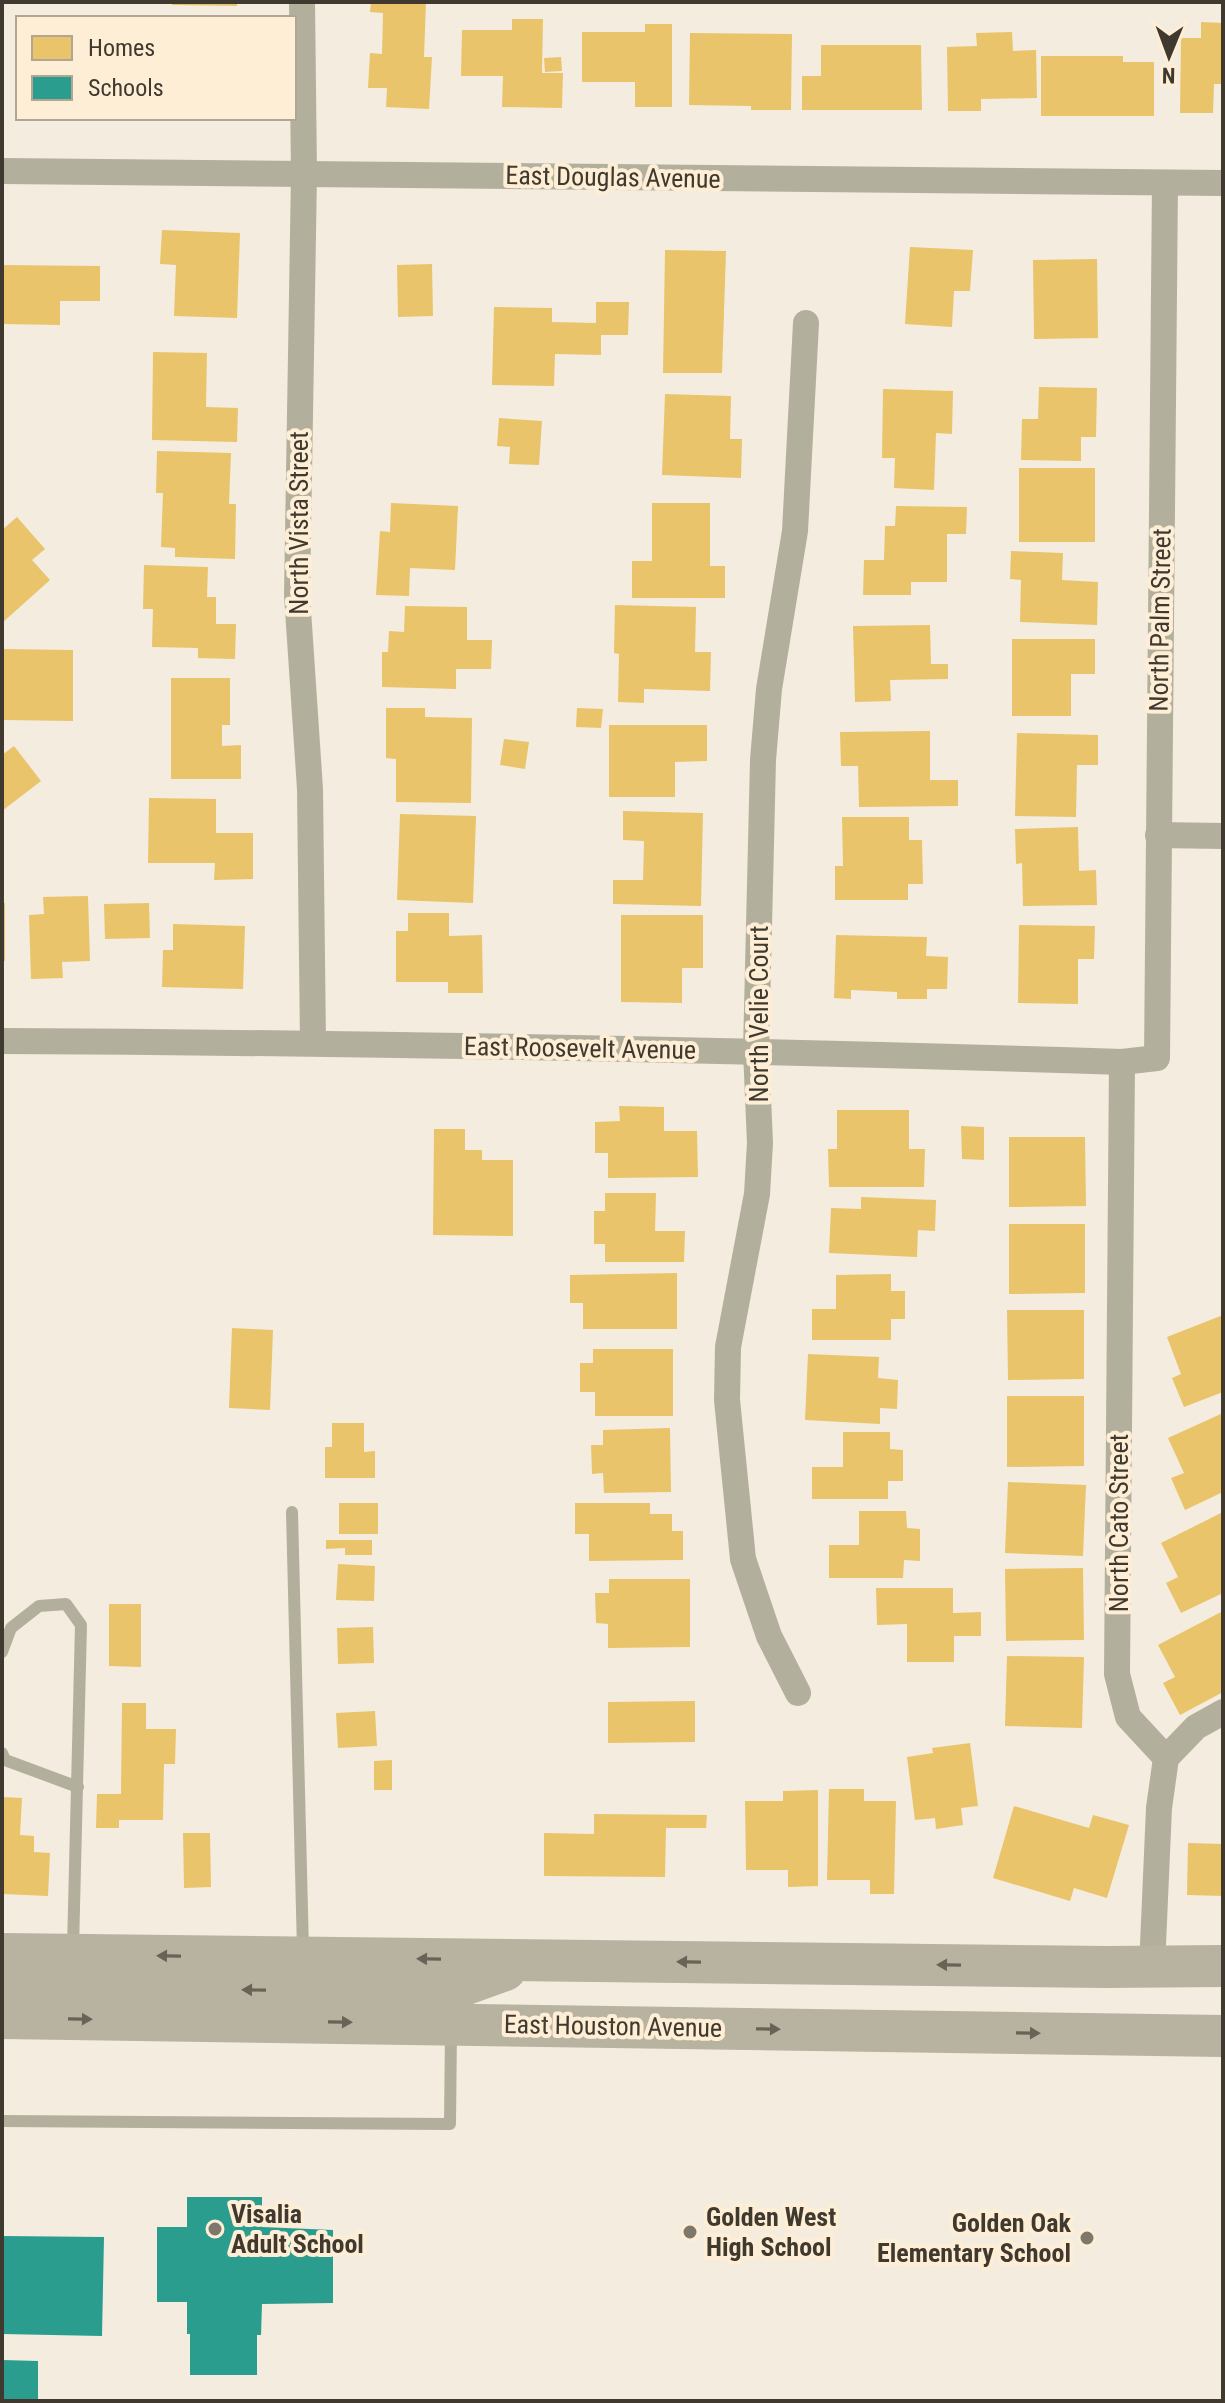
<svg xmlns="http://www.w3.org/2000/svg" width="1225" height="2403" viewBox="0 0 1225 2403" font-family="'Roboto Condensed',sans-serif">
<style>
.homes{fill:#e9c46a}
.schools{fill:#2a9d8f}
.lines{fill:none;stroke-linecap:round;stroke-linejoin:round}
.service{stroke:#b3af9d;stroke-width:12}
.minor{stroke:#b3af9d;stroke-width:26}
.primary{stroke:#b8b2a1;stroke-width:42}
.oneway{fill:#696357}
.poi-dot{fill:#7e786c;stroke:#fdeed5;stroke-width:3}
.labels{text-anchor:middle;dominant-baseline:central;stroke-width:8;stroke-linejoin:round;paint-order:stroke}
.street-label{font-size:26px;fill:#3f392f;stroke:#fdeed5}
.poi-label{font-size:26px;font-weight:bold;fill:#3f392f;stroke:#fdeed5;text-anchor:start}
</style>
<rect width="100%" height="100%" fill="#f4ecde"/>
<g class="homes">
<path d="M172 2H237V6L172 5Z"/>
<path d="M371 2H426L424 57H432L429 109 386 107 387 88H368L370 53 382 54 383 13 370 12Z"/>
<path d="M512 19H543L542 73H563L562 108 502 107 503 76H461L462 30H512Z"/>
<path d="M1201 22 1223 23V84H1214L1213 113H1180L1181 38H1201Z"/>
<path d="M645 24H672V107H635V82H582V32H645Z"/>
<path d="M1012 32 1013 51 1036 50 1037 98 981 99V111H948L947 47 977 46 976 33Z"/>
<path d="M690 33 792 34 791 110H751V106L689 105Z"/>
<path d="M821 45H921L922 110H802V76H821Z"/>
<path d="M1041 56H1123V62H1154V116H1041Z"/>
<path d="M561 57 562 71 545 72 544 58Z"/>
<path d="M162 230 240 233 237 318 174 316 176 265 160 264Z"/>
<path d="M910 247 973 250 970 291H954L952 327 905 324Z"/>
<path d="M665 250 726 251 722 373H663Z"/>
<path d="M1097 259 1098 338 1034 339 1033 260Z"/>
<path d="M432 264 433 316 398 317 397 265Z"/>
<path d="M2 265 100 266V301H60V325L2 324Z"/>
<path d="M596 302H629L628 335H601V355L555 354 554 386 492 385 494 307 552 308V322L596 323Z"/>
<path d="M153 352 207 353 206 407 238 408 237 442 152 440Z"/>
<path d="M1039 387 1097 388 1096 437H1081V461L1021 460 1022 419H1038Z"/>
<path d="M883 389 953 391 952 434 936 433 934 490 894 488 895 458H882Z"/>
<path d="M665 394 731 396 730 439H742L741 478 662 475Z"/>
<path d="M499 418 542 421 539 465 509 464 510 447 497 446Z"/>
<path d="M157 451 231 453 229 504H236L235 559 175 557V548L161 547 163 493H156Z"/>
<rect x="1019" y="468" width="76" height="74"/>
<path d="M391 503 458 506 455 570 410 568 409 596 376 595 380 531 390 532Z"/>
<path d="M652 503H710V566H725V598H632V561H652Z"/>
<path d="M896 506 967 507 966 534H947V582H911V595H863L864 560H884L885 526H895Z"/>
<path d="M17 517 45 549 32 560 50 580 2 623V530Z"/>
<path d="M1011 551 1063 553 1062 580 1098 582 1097 625 1020 622 1021 580 1010 579Z"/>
<path d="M144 565 208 567 207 597H216V624H236L235 659 198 658V648L152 647 153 609H143Z"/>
<path d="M615 605 696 607 695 652H711L710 691 644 689V703L618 702 619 654 614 653Z"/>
<path d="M405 606 467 607V640H492L491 669H456V689L382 687V652H388L389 631 404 632Z"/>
<path d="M930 625 931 664H948V679L890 680 891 701 855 702 853 626Z"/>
<path d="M1012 639H1095V674H1071V716H1012Z"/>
<path d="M2 649 73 650V721L2 720Z"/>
<path d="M171 678H230V725H222V746L241 745V779H171Z"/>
<path d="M386 708H425V717L472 718 471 803 396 802V759L386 758Z"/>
<path d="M577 708 603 709 601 728 576 727Z"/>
<path d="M609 725H707V761L675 762V797H609Z"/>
<path d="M930 731V780H958V806L859 807 858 766H841L840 732Z"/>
<path d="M1017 733 1098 735V765H1077L1076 817 1015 816Z"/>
<path d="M504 739 529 742 525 769 500 765Z"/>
<path d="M14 746 41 781 2 811V755Z"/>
<path d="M149 798 216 799V833H253V879L214 880 215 863H148Z"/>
<path d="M623 811 703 813 701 906 613 904V880H643L644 841 623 840Z"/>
<path d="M400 814 476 816 473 903 397 900Z"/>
<path d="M842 817H909V840H922L923 884H908V900H835V866H843Z"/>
<path d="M1078 827 1079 871 1096 870 1097 905 1023 906 1022 863 1016 864 1015 829Z"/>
<path d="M88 896 90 961 62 962 63 978 31 979 29 915 44 914 43 897Z"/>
<rect x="2" y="903" width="3" height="58"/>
<path d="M149 903 150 938 105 939 104 904Z"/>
<path d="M408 913H449V936L482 935 483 993H448V982H396V931H408Z"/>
<path d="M621 915H703V968H682V1003L621 1002Z"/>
<path d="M173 924 245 926 243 989 162 987 163 950H173Z"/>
<path d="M1019 925 1095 926 1094 959H1078V1004L1018 1003Z"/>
<path d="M836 935 927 937 926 956 948 957 947 989H927V999H897V992L851 990V999L834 998Z"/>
<path d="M619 1106 664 1107V1131H697L698 1177 608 1178V1153H595V1122L620 1121Z"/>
<path d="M837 1110H909V1149H925L924 1187H829L828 1149H837Z"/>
<path d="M961 1126 984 1127V1160L962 1159Z"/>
<path d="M434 1129H465V1150H482V1160H513V1236L433 1235Z"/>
<path d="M1009 1137H1085L1086 1206 1009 1207Z"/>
<path d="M605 1193H656L655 1231H685L684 1262H605V1244H594V1211H605Z"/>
<path d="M861 1197 936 1200 935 1231 918 1230 917 1257 829 1253 831 1208 861 1209Z"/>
<path d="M1009 1224H1085V1293L1009 1294Z"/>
<path d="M677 1273V1329H583V1303H570V1275Z"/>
<path d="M891 1274V1291H905V1319H891V1340H812V1309H836V1275Z"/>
<path d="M1007 1310H1084V1379L1008 1380Z"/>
<path d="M1223 1315V1392L1184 1407 1172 1378 1181 1374 1167 1337Z"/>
<path d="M232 1328 273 1330 270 1410 229 1408Z"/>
<path d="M593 1349H673V1416H595V1392H580V1363H593Z"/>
<path d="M808 1354 879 1357 878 1378 898 1380 897 1409 880 1408V1424L805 1420Z"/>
<path d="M1007 1396H1084V1466L1007 1467Z"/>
<path d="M1223 1413V1492L1185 1510 1171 1478 1184 1473 1168 1438Z"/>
<path d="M332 1423H364V1452L375 1451V1478H325V1447H332Z"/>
<path d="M670 1428 671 1492 604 1493 603 1473 592 1474 591 1445H603V1430Z"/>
<path d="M843 1432H890V1449L903 1450V1481H888V1499H812V1467H843Z"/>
<path d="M1008 1482 1086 1485 1083 1556 1005 1553Z"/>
<rect x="339" y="1503" width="39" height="31"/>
<path d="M575 1503H650V1514H672V1531H683V1560L589 1561V1534H575Z"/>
<path d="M859 1511H906L907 1528 920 1529V1561L904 1560 903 1578H829V1545H859Z"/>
<path d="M1223 1512V1593L1181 1613 1166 1583 1178 1577 1161 1543Z"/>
<path d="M326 1540H372V1555H345V1548L326 1549Z"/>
<path d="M338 1564 375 1566 374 1601 336 1600Z"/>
<path d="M1083 1568 1084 1640 1006 1641 1005 1569Z"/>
<path d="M609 1579H690V1647L608 1648V1624L596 1623 595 1593H609Z"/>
<path d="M876 1588H953V1613L981 1612V1636H954V1662H907V1624L877 1625Z"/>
<path d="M109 1604H141V1667L109 1666Z"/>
<path d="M1223 1611V1692L1180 1715 1163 1683 1175 1677 1158 1645Z"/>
<path d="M373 1627 374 1663 338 1664 337 1628Z"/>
<path d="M1007 1656 1084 1657 1082 1728 1005 1726Z"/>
<path d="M695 1701V1742L608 1743V1702Z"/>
<path d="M122 1703H146V1729H176L175 1764H164L163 1820H119V1828H96L97 1794H121Z"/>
<path d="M375 1711 377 1746 338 1748 336 1713Z"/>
<path d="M970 1743 978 1806 961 1808 963 1825 936 1829 935 1818 915 1820 907 1757 933 1753 932 1748Z"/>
<path d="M392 1760V1790H374V1761Z"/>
<path d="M829 1789H864V1801H896L894 1894H870V1880H827Z"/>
<path d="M818 1790V1886L788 1887V1870H746L745 1801H783V1791Z"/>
<path d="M2 1797 22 1798 20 1835 34 1836V1852L50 1853 48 1896 2 1894Z"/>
<path d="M1014 1806 1089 1828 1093 1815 1129 1825 1107 1898 1074 1888 1070 1901 993 1878Z"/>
<path d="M594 1814 707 1815 706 1828H666L665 1877 544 1876V1833L594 1834Z"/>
<path d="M183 1833H210L211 1887 184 1888Z"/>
<path d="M1188 1843 1223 1844V1896L1187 1895Z"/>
</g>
<g class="schools">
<path d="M187 2197H262V2227L333 2230V2303L262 2304 261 2335H257V2375H190V2334H187V2302H157V2227H187Z"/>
<path d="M2 2236 104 2237 102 2336 2 2334Z"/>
<path d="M2 2360 38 2361V2401H2Z"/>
</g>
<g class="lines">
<g class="service">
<path d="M292 1512 303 1950"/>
<path d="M2 1652 11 1628 39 1606 66 1604 81 1625 73 1948"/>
<path d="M2 1753 5 1760 78 1787"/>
<path d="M2 2121 450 2124 451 2031"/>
</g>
<g class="minor">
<path d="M302 2 304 174 297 595 310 789 313 1043"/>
<path d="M2 171 1223 183"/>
<path d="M1158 835 1223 836"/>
<path d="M2 1041C376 1043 749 1050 1122 1062L1157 1058 1165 183"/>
<path d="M1122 1062 1117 1674 1128 1717 1166 1758 1159 1808 1152 1967"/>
<path d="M798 1693 769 1636 743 1559 727 1400 728 1347 757 1194 760 1143 756 1051 763 760 769 689 795 531 806 323"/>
<path d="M1166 1758 1196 1727 1223 1712"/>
</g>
<g class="primary">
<path d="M2 1954 1107 1967 1223 1966"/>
<path d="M2 1986 444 1992 505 1970"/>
<path d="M2 2018 1223 2036"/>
</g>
</g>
<defs><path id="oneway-solid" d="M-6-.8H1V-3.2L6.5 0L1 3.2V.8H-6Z" transform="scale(2)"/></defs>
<g class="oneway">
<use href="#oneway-solid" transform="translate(169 1956) rotate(-179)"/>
<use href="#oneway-solid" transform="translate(429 1959) rotate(-179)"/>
<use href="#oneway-solid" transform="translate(689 1962) rotate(-179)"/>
<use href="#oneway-solid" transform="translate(949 1965) rotate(-179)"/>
<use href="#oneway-solid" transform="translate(254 1990) rotate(-179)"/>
<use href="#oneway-solid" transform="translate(80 2019) rotate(1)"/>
<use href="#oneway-solid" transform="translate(340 2022) rotate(1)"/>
<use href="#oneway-solid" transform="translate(768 2029) rotate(1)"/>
<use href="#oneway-solid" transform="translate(1028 2033) rotate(1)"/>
</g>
<g class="poi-dot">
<circle cx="215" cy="2229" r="8"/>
<circle cx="690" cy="2232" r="8"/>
<circle cx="1087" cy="2238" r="8"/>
</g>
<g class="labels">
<g class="street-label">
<text transform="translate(613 177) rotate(1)">East Douglas Avenue</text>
<text transform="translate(299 523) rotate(-90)">North Vista Street</text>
<text transform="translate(1160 620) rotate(-89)">North Palm Street</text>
<text transform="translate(759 1014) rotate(-90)">North Velie Court</text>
<text transform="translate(580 1048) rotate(1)">East Roosevelt Avenue</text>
<text transform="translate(1119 1523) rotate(-90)">North Cato Street</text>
<text transform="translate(613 2026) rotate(1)">East Houston Avenue</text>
</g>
<g class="poi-label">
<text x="231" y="2214">Visalia<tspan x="231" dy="30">Adult School</tspan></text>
<text x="706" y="2217">Golden West<tspan x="706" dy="30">High School</tspan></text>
<text x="1071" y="2223" text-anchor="end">Golden Oak<tspan x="1071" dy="30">Elementary School</tspan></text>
</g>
</g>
<rect width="1225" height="2403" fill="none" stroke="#3f392f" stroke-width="8"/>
<rect x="16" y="16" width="280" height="104" fill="#fdeed5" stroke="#b1a693" stroke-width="2"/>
<rect x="32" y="36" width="40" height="24" fill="#e9c46a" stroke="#b1a693" stroke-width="2"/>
<text x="88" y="56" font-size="24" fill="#3f392f">Homes</text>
<rect x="32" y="76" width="40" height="24" fill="#2a9d8f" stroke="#b1a693" stroke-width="2"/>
<text x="88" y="96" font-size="24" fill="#3f392f">Schools</text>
<g transform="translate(1169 56) rotate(181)" stroke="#fdeed5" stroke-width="6" paint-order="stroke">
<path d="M0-6L14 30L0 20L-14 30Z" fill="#3f392f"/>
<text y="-12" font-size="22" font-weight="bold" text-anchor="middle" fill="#3f392f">N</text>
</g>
</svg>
